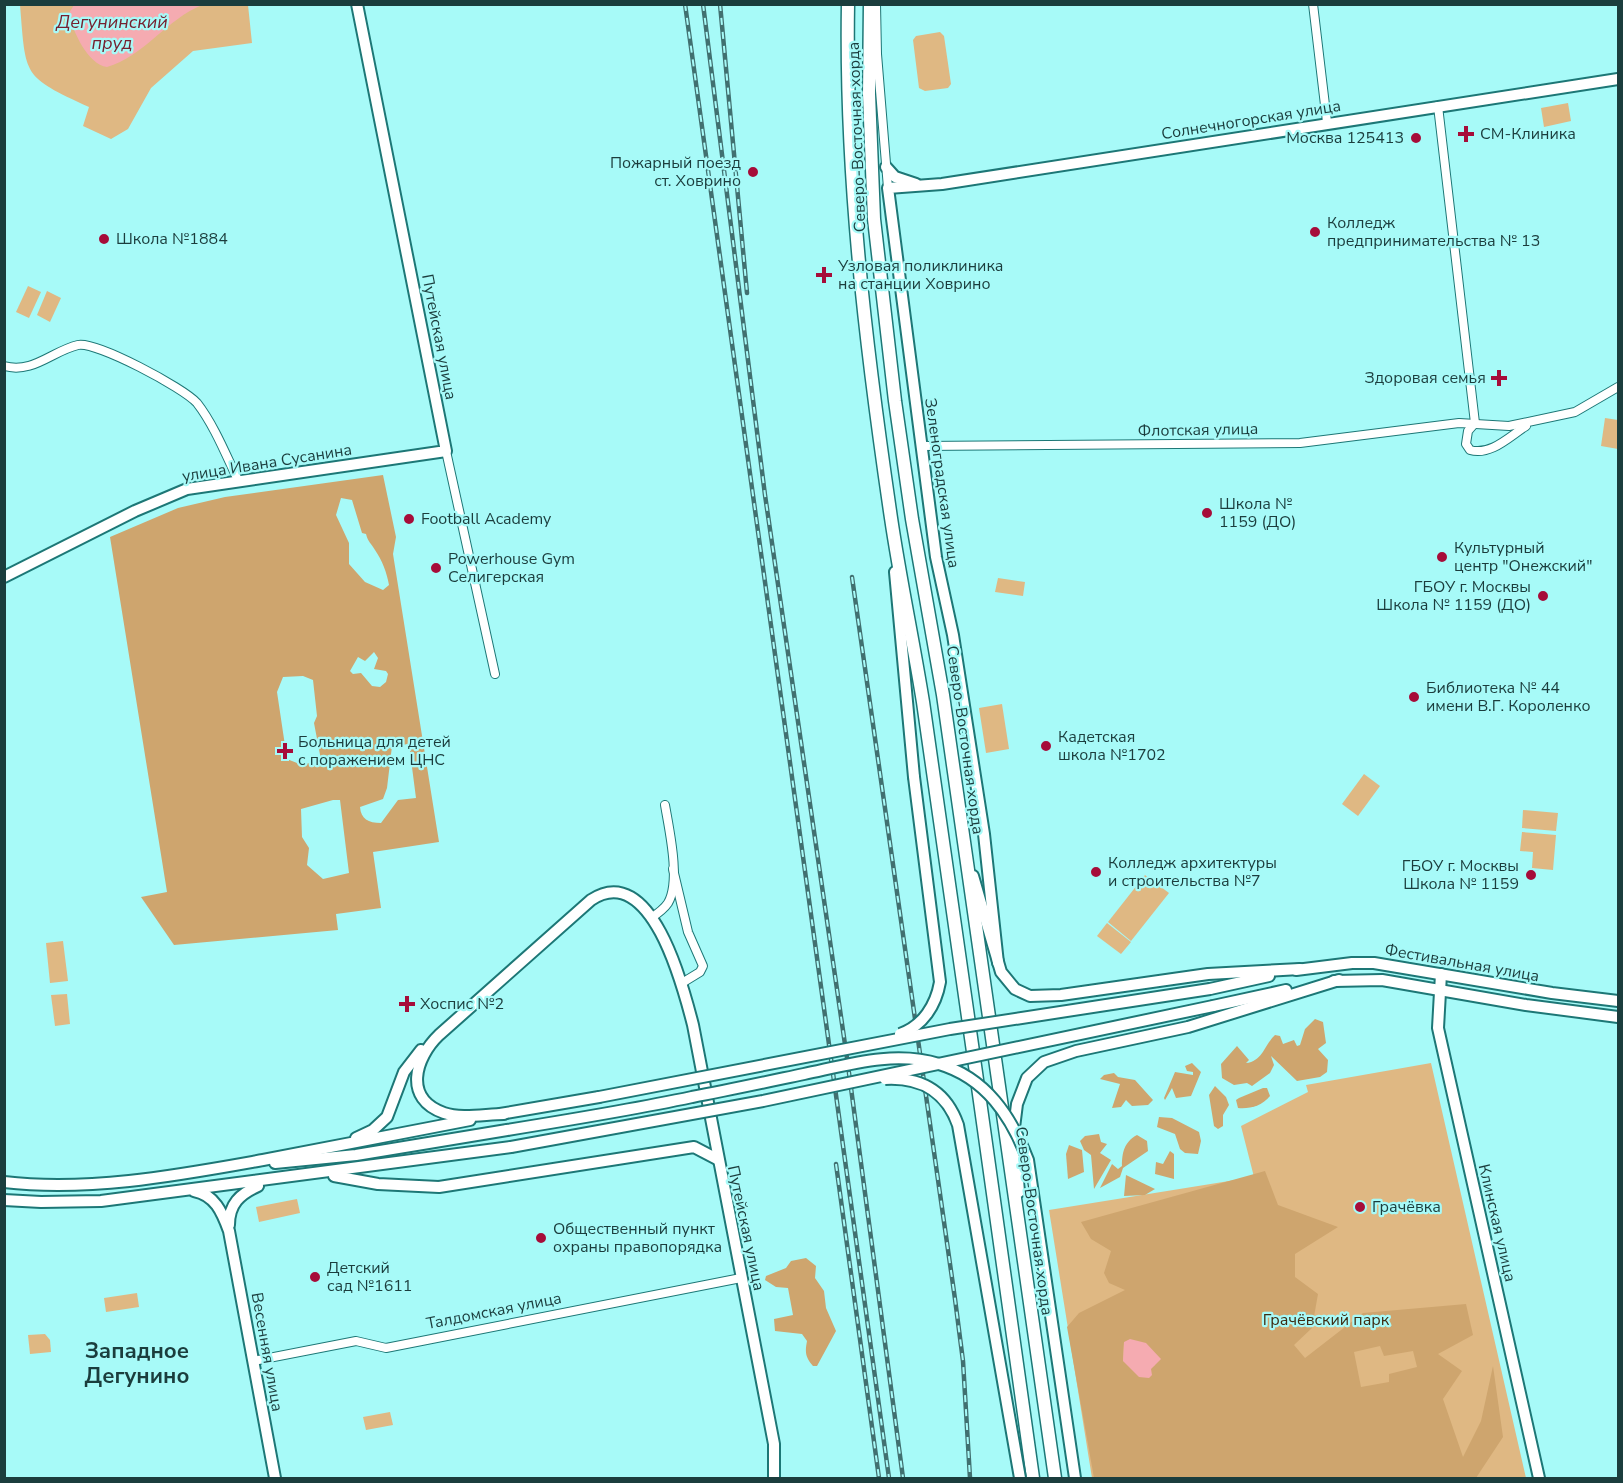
<svg xmlns="http://www.w3.org/2000/svg" width="1623" height="1483" viewBox="0 0 1623 1483" font-family="'Nunito Sans',sans-serif">
<style>
.green{fill:#dfb883}
.forest{fill:#cea56e;fill-rule:evenodd}
.water{fill:#f5abb1}
.lines{fill:none;stroke-linecap:round;stroke-linejoin:round}
.street-casing{stroke:#1d7776;stroke-width:10}
.secondary-casing{stroke:#1d7776;stroke-width:14}
.primary-casing{stroke:#1d7776;stroke-width:15}
.street{stroke:#fff;stroke-width:8}
.secondary{stroke:#fff;stroke-width:10}
.primary{stroke:#fff;stroke-width:12}
.rail-casing{stroke:#417070;stroke-width:4.5}
.rail{stroke:#a7faf8;stroke-width:2;stroke-dasharray:7;stroke-linecap:butt}
.secondary-bridge-casing{stroke:#1d7776;stroke-width:14;stroke-linecap:butt}
.secondary-bridge{stroke:#fff;stroke-width:10}
.poi-dot{fill:#a60c39;stroke:#a7faf8;stroke-width:2}
.labels{text-anchor:middle;dominant-baseline:central;stroke-width:4.5;stroke-linejoin:round;paint-order:stroke}
.street-label{font-size:16px;fill:#1b3d3d;stroke:#a7faf8}
.poi-label{font-size:16px;fill:#1b3d3d;stroke:#a7faf8;text-anchor:start}
.park-label{font-size:16px;fill:#3e2c13;stroke:#a7faf8}
.water-label{font-size:18px;font-style:italic;fill:#762130;stroke:#a7faf8}
.district-label{font-size:22px;font-weight:bold;fill:#1b3d3d;stroke:#a7faf8}
</style>
<rect width="100%" height="100%" fill="#a7faf8"/>
<g class="green">
<path d="M20 5H248L252 43 193 51 151 88 128 129 111 139 83 126 89 107C22 76 26 77 20 5Z"/>
<path d="M940 32 944 36 951 84 948 88 925 91 919 88 913 40 916 36Z"/>
<path d="M1568 103 1571 121 1544 127 1541 108Z"/>
<path d="M28 286 41 292 29 318 16 312Z"/>
<path d="M47 291 61 298 50 322 37 315Z"/>
<path d="M1605 418 1618 420V449L1601 446Z"/>
<path d="M998 578 1025 582 1023 596 995 592Z"/>
<path d="M1002 704 1009 749 986 753 979 708Z"/>
<path d="M1364 774 1380 786 1358 816 1342 804Z"/>
<path d="M1523 810 1558 813 1556 831 1522 828Z"/>
<path d="M1522 832 1556 835 1553 870 1532 868 1533 852 1520 851Z"/>
<path d="M1145 875 1169 893 1131 941 1108 922Z"/>
<path d="M1107 923 1131 942 1121 954 1097 936Z"/>
<path d="M63 941 68 981 50 983 46 943Z"/>
<path d="M67 994 70 1024 55 1026 51 995Z"/>
<path d="M1431 1063 1526 1478H1092L1049 1210 1254 1177 1241 1126 1308 1092 1306 1085Z"/>
<path d="M297 1199 300 1213 259 1222 256 1207Z"/>
<path d="M137 1293 139 1307 106 1312 104 1298Z"/>
<path d="M45 1334 50 1340 51 1352 30 1354 28 1335Z"/>
<path d="M390 1412 393 1425 366 1430 363 1417Z"/>
</g>
<g class="forest">
<path d="M383 475 396 537 393 554 439 842 373 852 381 908 336 914 338 930 174 945 141 897 167 892 110 537 178 508 225 497ZM341 498 352 500 362 533 366 534C368 542 371 543 375 550 382 560 387 573 389 585L383 590 365 582 349 564V543L336 515ZM374 652 378 658 374 669 386 671 388 674 386 682 380 687 372 686 361 673 353 674 350 671 358 657 365 661ZM303 676 313 680 317 716 314 723 321 760 302 765 287 759 277 692 283 677ZM409 744 416 798 398 800 381 823C368 823 361 819 360 807L383 799 387 788 392 746ZM333 800H340L349 873 323 879 307 865 309 848 302 837 301 809Z"/>
<path d="M1315 1019 1323 1022 1326 1043 1318 1049 1328 1060 1327 1072 1320 1077 1297 1081 1271 1056 1274 1065 1270 1073 1252 1086 1247 1083 1234 1085 1222 1078 1221 1064 1237 1046 1249 1060 1246 1063C1263 1061 1264 1045 1275 1035L1280 1036 1283 1044 1294 1040 1297 1046 1300 1045 1305 1029Z"/>
<path d="M1192 1063 1201 1072 1191 1096 1176 1098 1172 1088 1165 1100 1164 1098 1175 1072 1193 1075V1072L1187 1071 1185 1066Z"/>
<path d="M1114 1073 1118 1077 1135 1080 1153 1100 1148 1105 1132 1106 1126 1100 1121 1107 1112 1108 1120 1084 1100 1079 1104 1075Z"/>
<path d="M1215 1086 1226 1097 1229 1105 1223 1115V1126L1218 1129 1214 1126 1209 1095Z"/>
<path d="M1263 1088H1267L1270 1096C1262 1106 1250 1109 1238 1108L1236 1100 1239 1098Z"/>
<path d="M1159 1117 1172 1118 1199 1132 1201 1141 1198 1154 1185 1153 1180 1149 1175 1134 1157 1127Z"/>
<path d="M1099 1134 1101 1142 1107 1144 1100 1153 1111 1160 1094 1189 1091 1155 1084 1150 1080 1141 1085 1136Z"/>
<path d="M1137 1135 1147 1141 1148 1151 1123 1168 1120 1177 1100 1188 1112 1164 1118 1169 1122 1166C1122 1153 1124 1142 1137 1135Z"/>
<path d="M1069 1145 1082 1150 1084 1172 1068 1179 1066 1154Z"/>
<path d="M1170 1151 1174 1154V1179L1155 1174 1156 1162 1163 1164Z"/>
<path d="M1265 1171 1278 1205 1338 1227 1295 1254V1277L1318 1294 1312 1328 1294 1345 1305 1358 1363 1313 1466 1304 1473 1335 1438 1354 1462 1371 1443 1399 1463 1457 1481 1421 1493 1366 1503 1437 1476 1478H1094L1067 1327 1079 1313 1125 1290 1109 1283 1104 1273 1111 1251 1091 1239 1081 1222ZM1124 1342 1155 1365 1150 1369 1123 1361ZM1380 1346 1384 1356 1413 1351 1417 1367 1389 1374V1382L1361 1387 1354 1352Z"/>
<path d="M1126 1175 1155 1189 1145 1195 1124 1196Z"/>
<path d="M806 1258 816 1266 815 1278 824 1291 826 1308 836 1331 817 1366H813C805 1357 805 1352 807 1341L802 1334 775 1331 774 1319 793 1315 788 1288 776 1287 765 1280 766 1276 786 1268 791 1261Z"/>
</g>
<g class="water">
<path d="M74 5V4L202 5C167 19 143 57 107 67 88 65 72 30 69 13Z"/>
<path d="M1130 1339 1146 1343 1161 1359 1151 1369 1152 1375 1149 1378 1139 1377 1123 1361 1124 1342Z"/>
</g>
<g class="lines">
<g class="street-casing">
<g id="street">
<path d="M876 4 877 54 888 188"/>
<path d="M1313 4 1327 122"/>
<path d="M1438 106 1475 423"/>
<path d="M4 366C33 374 52 351 78 345 96 341 184 388 197 403 214 425 226 455 238 480"/>
<path d="M1475 423 1468 431 1466 444 1470 450C1491 456 1510 436 1526 426"/>
<path d="M921 446 1300 443 1459 423 1509 426 1575 412 1618 387"/>
<path d="M446 451 495 674"/>
<path d="M673 869 688 932 703 966 700 972 682 983"/>
<path d="M651 918C657 914 664 909 668 903 681 881 669 829 665 805"/>
<path d="M253 1361 356 1341 386 1348 741 1278"/>
</g>
</g>
<g class="secondary-casing">
<g id="secondary">
<path d="M886 167 895 177 916 184"/>
<path d="M895 572 914 777"/>
<path d="M4 577 135 511 187 489 446 451 357 4"/>
<path d="M973 876 1001 972 1015 989 1030 996 1061 995 1208 974 1300 969"/>
<path d="M998 963 984 834 953 635 936 557 888 188 942 184 1618 79"/>
<path d="M1296 970 1352 963H1374L1552 993 1618 1001"/>
<path d="M1441 974 1438 1028 1539 1478"/>
<path d="M1334 981 1382 980 1526 1005 1618 1017"/>
<path d="M1210 989 1269 976"/>
<path d="M1213 1006 1286 990"/>
<path d="M500 1114 599 1097"/>
<path d="M504 1114C486 1114 461 1119 444 1113 403 1099 415 1058 439 1035L591 900C651 860 683 986 693 1025L774 1444V1478"/>
<path d="M356 1138 373 1130 387 1117 404 1072 421 1050"/>
<path d="M275 1163 356 1155 507 1130"/>
<path d="M334 1176 378 1184 439 1187 694 1147 717 1159"/>
<path d="M4 1182C90 1192 179 1175 263 1160 332 1147 401 1133 470 1120"/>
<path d="M194 1191C215 1195 222 1212 229 1231L275 1478"/>
<path d="M1019 1192 1014 1128 1017 1104 1027 1078 1044 1062 1076 1051 1188 1027 1339 980"/>
<path d="M4 1200 41 1202 101 1201 511 1147"/>
<path d="M229 1225C229 1204 240 1194 258 1186"/>
</g>
</g>
<g class="primary-casing">
<g id="primary">
<path d="M848 4C845 177 866 348 891 518 900 579 913 640 923 702 962 960 995 1220 1033 1478"/>
<path d="M870 4 869 94 874 219 895 401 912 519 943 695 1055 1478"/>
</g>
</g>
<use href="#street" class="street"/>
<use href="#secondary" class="secondary"/>
<use href="#primary" class="primary"/>
<g class="rail-casing">
<g id="rail">
<path d="M685 4 889 1478"/>
<path d="M703 4 765 495 847 1058 903 1478"/>
<path d="M720 4 747 293"/>
<path d="M852 577 955 1299 963 1361 970 1478"/>
<path d="M836 1164 879 1478"/>
</g>
</g>
<use href="#rail" class="rail"/>
<g class="secondary-bridge-casing">
<g id="secondary-bridge">
<path d="M900 1034C923 1026 936 1005 940 982L914 777"/>
<path d="M885 1079C921 1077 946 1091 958 1125L1020 1478"/>
<path d="M599 1097 950 1029 1210 989"/>
<path d="M507 1130C569 1120 631 1110 692 1097 729 1090 766 1082 804 1074 847 1065 894 1050 939 1064 986 1078 1011 1116 1028 1160L1075 1478"/>
<path d="M511 1147 763 1101 1213 1006"/>
</g>
</g>
<use href="#secondary-bridge" class="secondary-bridge"/>
</g>
<g class="poi-dot">
<path d="M1463 125h6v6h6v6h-6v6h-6v-6h-6v-6h6z"/>
<circle cx="1416" cy="138" r="6"/>
<circle cx="753" cy="172" r="6"/>
<circle cx="1315" cy="232" r="6"/>
<circle cx="104" cy="239" r="6"/>
<path d="M821 266h6v6h6v6h-6v6h-6v-6h-6v-6h6z"/>
<path d="M1496 369h6v6h6v6h-6v6h-6v-6h-6v-6h6z"/>
<circle cx="1207" cy="513" r="6"/>
<circle cx="409" cy="519" r="6"/>
<circle cx="1442" cy="557" r="6"/>
<circle cx="436" cy="568" r="6"/>
<circle cx="1543" cy="596" r="6"/>
<circle cx="1414" cy="697" r="6"/>
<circle cx="1046" cy="746" r="6"/>
<path d="M282 742h6v6h6v6h-6v6h-6v-6h-6v-6h6z"/>
<circle cx="1096" cy="872" r="6"/>
<circle cx="1531" cy="875" r="6"/>
<path d="M404 995h6v6h6v6h-6v6h-6v-6h-6v-6h6z"/>
<circle cx="1360" cy="1207" r="6"/>
<circle cx="541" cy="1238" r="6"/>
<circle cx="315" cy="1277" r="6"/>
</g>
<g class="labels">
<g class="street-label">
<text transform="translate(1251 120) rotate(-9)">Солнечногорская улица</text>
<text transform="translate(857 137) rotate(-92)">Северо-Восточная хорда</text>
<text transform="translate(439 337) rotate(79)">Путейская улица</text>
<text transform="translate(1198 430) rotate(-1)">Флотская улица</text>
<text transform="translate(267 463) rotate(-9)">улица Ивана Сусанина</text>
<text transform="translate(942 483) rotate(82)">Зеленоградская улица</text>
<text transform="translate(965 740) rotate(82)">Северо-Восточная хорда</text>
<text transform="translate(1462 963) rotate(10)">Фестивальная улица</text>
<text transform="translate(1034 1221) rotate(82)">Северо-Восточная хорда</text>
<text transform="translate(1497 1223) rotate(77)">Клинская улица</text>
<text transform="translate(746 1228) rotate(78)">Путейская улица</text>
<text transform="translate(494 1311) rotate(-11)">Талдомская улица</text>
<text transform="translate(267 1352) rotate(80)">Весенняя улица</text>
</g>
<g class="poi-label">
<text x="1480" y="134">СМ-Клиника</text>
<text x="1404" y="138" text-anchor="end">Москва 125413</text>
<text x="741" y="163" text-anchor="end">Пожарный поезд<tspan x="741" dy="18">ст. Ховрино</tspan></text>
<text x="1327" y="223">Колледж<tspan x="1327" dy="18">предпринимательства № 13</tspan></text>
<text x="116" y="239">Школа №1884</text>
<text x="838" y="266">Узловая поликлиника<tspan x="838" dy="18">на станции Ховрино</tspan></text>
<text x="1486" y="378" text-anchor="end">Здоровая семья</text>
<text x="1219" y="504">Школа №<tspan x="1219" dy="18">1159 (ДО)</tspan></text>
<text x="421" y="519">Football Academy</text>
<text x="1454" y="548">Культурный<tspan x="1454" dy="18">центр "Онежский"</tspan></text>
<text x="448" y="559">Powerhouse Gym<tspan x="448" dy="18">Селигерская</tspan></text>
<text x="1531" y="587" text-anchor="end">ГБОУ г. Москвы<tspan x="1531" dy="18">Школа № 1159 (ДО)</tspan></text>
<text x="1426" y="688">Библиотека № 44<tspan x="1426" dy="18">имени В.Г. Короленко</tspan></text>
<text x="1058" y="737">Кадетская<tspan x="1058" dy="18">школа №1702</tspan></text>
<text x="298" y="742">Больница для детей<tspan x="298" dy="18">с поражением ЦНС</tspan></text>
<text x="1108" y="863">Колледж архитектуры<tspan x="1108" dy="18">и строительства №7</tspan></text>
<text x="1519" y="866" text-anchor="end">ГБОУ г. Москвы<tspan x="1519" dy="18">Школа № 1159</tspan></text>
<text x="420" y="1004">Хоспис №2</text>
<text x="1372" y="1207">Грачёвка</text>
<text x="553" y="1229">Общественный пункт<tspan x="553" dy="18">охраны правопорядка</tspan></text>
<text x="327" y="1268">Детский<tspan x="327" dy="18">сад №1611</tspan></text>
</g>
<g class="park-label">
<text x="1326" y="1320">Грачёвский парк</text>
</g>
<g class="water-label">
<text x="112" y="22">Дегунинский<tspan x="112" dy="21">пруд</tspan></text>
</g>
<g class="district-label">
<text x="137" y="1351">Западное<tspan x="137" dy="25">Дегунино</tspan></text>
</g>
</g>
<rect width="1623" height="1483" fill="none" stroke="#1b3d3d" stroke-width="12"/>
</svg>
